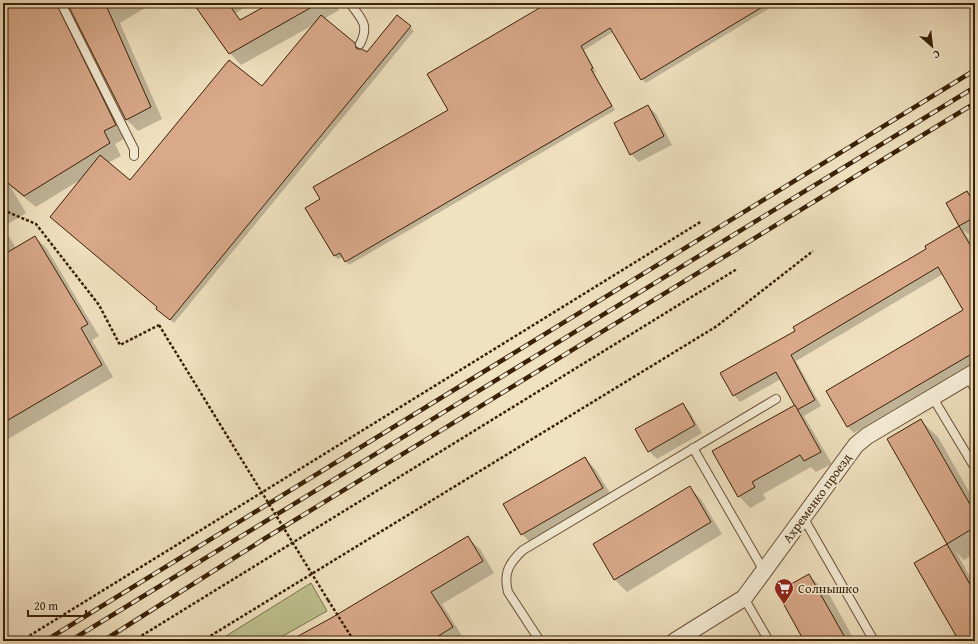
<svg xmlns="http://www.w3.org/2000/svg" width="978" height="644" viewBox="0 0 978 644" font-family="'Gentium Book Plus',serif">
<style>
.green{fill:#bec28f;stroke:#7c724a}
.shadow{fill:#0003}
.building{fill:#d9a98a;stroke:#3a2106}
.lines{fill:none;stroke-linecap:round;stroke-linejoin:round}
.lane-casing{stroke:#685134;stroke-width:10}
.street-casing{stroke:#685134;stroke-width:18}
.path{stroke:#3a2106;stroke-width:2.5;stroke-dasharray:3 2;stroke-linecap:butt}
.lane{stroke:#f5ecd6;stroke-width:8}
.street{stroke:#f5ecd6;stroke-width:16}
.rail-casing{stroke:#3a2106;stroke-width:4.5}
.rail{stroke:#f5ecd6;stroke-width:3;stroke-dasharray:9;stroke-linecap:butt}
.path-bridge{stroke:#3a2106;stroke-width:2.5;stroke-dasharray:3 2;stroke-linecap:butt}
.labels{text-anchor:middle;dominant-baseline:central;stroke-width:3.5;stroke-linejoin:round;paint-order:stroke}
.street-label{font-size:13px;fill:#3a2106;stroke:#f5ecd6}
.poi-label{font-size:13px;fill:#3a2106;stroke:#f5ecd6;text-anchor:start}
</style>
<rect width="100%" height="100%" fill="#f0e1c0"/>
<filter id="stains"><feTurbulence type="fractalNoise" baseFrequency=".005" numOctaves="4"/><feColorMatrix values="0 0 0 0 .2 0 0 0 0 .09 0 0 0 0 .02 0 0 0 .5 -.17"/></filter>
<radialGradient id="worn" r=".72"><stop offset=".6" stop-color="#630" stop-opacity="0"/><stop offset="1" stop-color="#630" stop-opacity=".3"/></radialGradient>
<path class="green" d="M311 583 327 611 274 641H218Z"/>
<g class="shadow">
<path d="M9 3H153L120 23 162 119 138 131 127 120 72 10 68 11 127 137 115 144 121 156 108 163 130 181 262 87 315 24 241 65 230 53 273 3H336L339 10 324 19 354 43 359 50 367 54 398 16 414 31 174 323 161 313 80 180 36 207 10 186 26 213 3 227 16 248 35 237 47 249 99 336 92 340 113 377 3 442V7Z"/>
<path d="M195 3H251L215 27Z"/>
<path d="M550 3H778L646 83 642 79 613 32 584 50 596 72 594 73 615 110 349 265 343 257 338 259 335 256 307 208 321 199 450 110Z"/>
<path d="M648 106 656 114 672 145 639 162 631 154Z"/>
<path d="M966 192 975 201V230L968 234 963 230 975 250V362L854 433 848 427 827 392 965 311 943 274 796 361 821 406 804 416 832 464 816 472 811 467 763 494 766 499 750 508 739 496 714 451 798 410 781 379 740 402 734 395 797 332 928 249 926 247 961 227 947 203Z"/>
<path d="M682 404 690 412 702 433 657 459 649 451Z"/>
<path d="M921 421 938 437 975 502V553L964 560 956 552 975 586V641H960L915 563 948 544 888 440Z"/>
<path d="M585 458 596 470 614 500 534 546 522 534Z"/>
<path d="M690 488 701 499 722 534 627 592 615 580 594 545Z"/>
<path d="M468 538 480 549 494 573 442 604 464 639 461 641H292L334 618Z"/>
<path d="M809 575 830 596 855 641H805Z"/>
</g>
<g class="building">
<path d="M3 3H56L116 125 104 131 110 143 24 196 3 179Z"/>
<path d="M67 3H105L151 107 126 120Z"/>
<path d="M193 3H228L240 20 271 3H319L229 54Z"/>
<path d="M548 3H769L641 80 610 28 581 46 593 68 591 69 612 106 345 262 340 253 334 256 305 208 320 199 313 187 448 110 427 74Z"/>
<path d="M321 15 355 43 356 48 358 49H362L367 52 397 15 411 26 170 320 156 309 157 307 50 217 100 155 130 180 229 60 262 86Z"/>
<path d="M648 105 664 136 630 155 614 123Z"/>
<path d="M967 191 975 205V217L959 226 946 203Z"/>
<path d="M959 226 975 253V352L847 427 826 391 963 310 938 267 791 355 815 400 797 410 776 372 733 396 720 373 795 331 793 327 926 249 925 246Z"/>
<path d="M35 236 88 324 81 328 102 365 3 423V255Z"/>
<path d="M683 403 695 425 648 452 635 429Z"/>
<path d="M795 405 821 452 804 461 800 455 752 482 755 487 738 497 712 451Z"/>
<path d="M921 419 975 513V527L947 544 887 439Z"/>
<path d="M585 457 603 488 521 535 503 504Z"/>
<path d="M690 486 711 522 614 580 593 544Z"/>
<path d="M468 536 483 561 431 592 453 627 430 641H289L333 617Z"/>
<path d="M947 544 975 593V641H959L914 563Z"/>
<path d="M809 574 847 641H804L777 592Z"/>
</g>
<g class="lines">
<g class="lane-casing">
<g id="lane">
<path d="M61 3 134 149V156"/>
<path d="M350 3C361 19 370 24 360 44"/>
<path d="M968 377 975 389"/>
<path d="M933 398 975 468"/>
<path d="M693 448 764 571"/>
<path d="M803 517 874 641"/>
<path d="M744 598 769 641"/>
<path d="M540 641 508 592C503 573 509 563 523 550L776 399"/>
</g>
</g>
<g class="street-casing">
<path id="street" d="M675 641 744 598 856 445 867 436 975 372"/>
</g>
<g class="path">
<path d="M3 210 36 224 99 305 120 345 159 325"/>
<path d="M328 600 354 641"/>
<path d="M21 641 702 221"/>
<path d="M133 641 737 269"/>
<path d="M202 641 717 326 813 251"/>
</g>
<use href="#lane" class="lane"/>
<use href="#street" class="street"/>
<g class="rail-casing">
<g id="rail">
<path d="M45 641 975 70"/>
<path d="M70 641 975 87"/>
<path d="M103 641 264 539 975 103"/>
</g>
</g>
<use href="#rail" class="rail"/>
<path class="path-bridge" d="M159 325 328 600"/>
</g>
<defs>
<g id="supermarket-pin" transform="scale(1)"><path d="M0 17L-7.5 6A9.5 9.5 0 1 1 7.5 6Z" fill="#8f2418" stroke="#f5ecd6"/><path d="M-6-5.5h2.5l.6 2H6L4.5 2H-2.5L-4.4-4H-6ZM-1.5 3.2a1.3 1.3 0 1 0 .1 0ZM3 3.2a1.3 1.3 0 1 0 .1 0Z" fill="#fff"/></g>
</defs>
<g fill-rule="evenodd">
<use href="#supermarket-pin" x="784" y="588"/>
</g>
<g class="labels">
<g class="street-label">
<text transform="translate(817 498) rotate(-54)">Ахременко проезд</text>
</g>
<g class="poi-label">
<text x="798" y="588">Солнышко</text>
</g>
</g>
<rect width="978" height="644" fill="none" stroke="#f0e1c0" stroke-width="16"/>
<rect x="4" y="4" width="970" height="636" fill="none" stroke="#3a2106" stroke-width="2"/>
<rect x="8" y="8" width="962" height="628" fill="none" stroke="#3a2106"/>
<g transform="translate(932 46) rotate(152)" stroke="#f5ecd6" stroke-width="3" paint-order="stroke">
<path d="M0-3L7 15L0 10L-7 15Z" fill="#3a2106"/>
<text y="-6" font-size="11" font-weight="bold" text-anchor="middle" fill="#3a2106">С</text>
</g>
<path d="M28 610v6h58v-6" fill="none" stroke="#3a2106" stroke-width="2"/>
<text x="34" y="610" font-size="12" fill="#3a2106" stroke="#f5ecd6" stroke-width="3" paint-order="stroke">20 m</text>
<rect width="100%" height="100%" filter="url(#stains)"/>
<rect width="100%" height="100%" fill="url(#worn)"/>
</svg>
